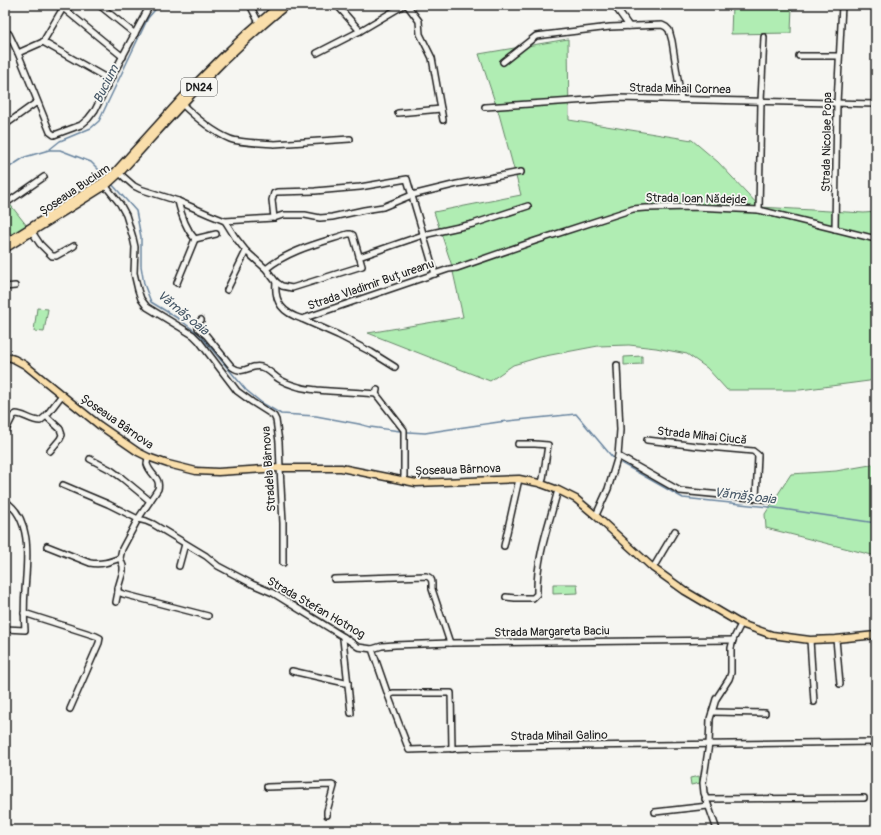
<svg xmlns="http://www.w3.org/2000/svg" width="881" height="835" viewBox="0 0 881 835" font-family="Pangolin,sans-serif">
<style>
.green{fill:#b0edb3;stroke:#668468}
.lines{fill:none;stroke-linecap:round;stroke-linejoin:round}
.stream{stroke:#68849f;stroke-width:1.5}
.minor-casing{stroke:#1c1c1c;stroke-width:8}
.major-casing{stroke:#1c1c1c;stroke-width:9}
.minor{stroke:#f6f6f2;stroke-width:5}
.major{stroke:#f9deab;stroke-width:6}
.labels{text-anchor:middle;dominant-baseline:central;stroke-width:3.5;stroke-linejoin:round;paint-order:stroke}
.shield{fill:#f6f6f2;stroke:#5d5d5c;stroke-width:1}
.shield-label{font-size:11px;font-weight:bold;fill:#1c1c1c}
.street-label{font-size:12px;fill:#1c1c1c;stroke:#f6f6f2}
.water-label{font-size:13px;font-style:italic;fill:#485968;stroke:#f6f6f2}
</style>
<rect width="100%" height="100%" fill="#f6f6f2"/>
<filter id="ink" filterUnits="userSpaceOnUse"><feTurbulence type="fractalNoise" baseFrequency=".025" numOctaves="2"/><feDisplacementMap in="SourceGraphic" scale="8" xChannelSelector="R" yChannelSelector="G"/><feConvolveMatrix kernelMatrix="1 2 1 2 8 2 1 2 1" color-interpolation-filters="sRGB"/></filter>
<g filter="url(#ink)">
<g class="green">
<path d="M732 5H792L791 33 731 34Z"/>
<path d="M568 39 569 120 692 140 718 162 760 207 864 213 876 212V382L875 379 869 381 800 390H727L707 368 687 354 656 348 629 345 598 346 540 357 513 365 490 381 368 333 463 317 451 263 434 212 521 195 499 114 479 54Z"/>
<path d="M9 203 27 226 12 235 5 225V206Z"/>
<path d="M37 308 48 309 44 332 34 331Z"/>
<path d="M642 356V364L624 365V357Z"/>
<path d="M876 464V556L766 528 765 514 791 474 836 471Z"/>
<path d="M553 584H577L578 593 553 594Z"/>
<path d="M699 776 700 783 691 785 690 778Z"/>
</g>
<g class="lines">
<g class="stream">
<path d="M50 149 60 141 91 128 99 121 148 18 159 5"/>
<path d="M5 170 25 157 49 150H60L91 162 106 177"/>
<path d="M111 183 136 211 141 237V266L144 284 151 302 179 319 200 335 246 390 262 403 281 414 316 416 359 424 370 427 400 431"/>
<path d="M408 432 425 433 444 430 499 422 576 414 614 459"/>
<path d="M621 463 683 498 769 507 876 523"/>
</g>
<g class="minor-casing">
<g id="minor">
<path d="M99 5 135 34"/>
<path d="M250 5 257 19 262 25"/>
<path d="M337 5 360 31"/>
<path d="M407 5 419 21 420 34 432 58 443 120"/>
<path d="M614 5 629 26"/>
<path d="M5 36 9 34 18 53 50 132 54 135 81 125 88 119 95 110 110 80 150 5"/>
<path d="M43 42 110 80"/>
<path d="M18 53 43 42 63 8 123 57"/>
<path d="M317 53 360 31 404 5"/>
<path d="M799 56H839"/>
<path d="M503 62 536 36 610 27 662 25 666 27 669 30 672 41 681 99"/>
<path d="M180 102C193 115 213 132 230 139 240 143 263 143 274 144L350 139"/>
<path d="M485 107 618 98 876 104"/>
<path d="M398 113 441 109"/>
<path d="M5 125 37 102"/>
<path d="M117 171 134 186 140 189 178 201 210 215 225 221 235 237 246 251 266 269 276 282 282 286 292 288 362 266 353 235 351 234H348C320 243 289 250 266 269"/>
<path d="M104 184 120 204 126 215 133 238 135 247 134 273 138 290 141 299 147 307 193 335 199 341 237 391 252 402 274 416 276 420 279 442 280 468 283 523V563"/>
<path d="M5 204 44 177"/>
<path d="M759 210 761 101 764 37"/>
<path d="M274 218 272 200 274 193 277 192 315 191 360 187 407 179 435 274"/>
<path d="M225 221 274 218 283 215H305L320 218 332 217 364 210 383 207 412 195 457 184 521 172"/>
<path d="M835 229 837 103 842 5"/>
<path d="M32 232 40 244 52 256H56L74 246"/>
<path d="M195 239 216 234"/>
<path d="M359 257 423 235 473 224 528 206"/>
<path d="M276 282C274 303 283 313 302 319L449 269 457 268 535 241 633 209 645 208 694 207 759 210 876 239"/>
<path d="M177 283 195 239C186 229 181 214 178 201"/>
<path d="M5 287 15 286"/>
<path d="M227 290 246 251"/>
<path d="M302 319 338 335 371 352 395 367"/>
<path d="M201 320C198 322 198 324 198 328L206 335 232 367C245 376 249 364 261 367 268 369 273 375 279 379 285 383 292 385 299 387 305 389 311 389 317 390 337 392 356 392 376 394"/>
<path d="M377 390 376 394 404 430V476L403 481"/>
<path d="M46 416 60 429 62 435 60 439 50 451"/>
<path d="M5 432 13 416 16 414C24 414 31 421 40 421L46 416 62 395"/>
<path d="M647 440 697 446 753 451 758 455 756 498"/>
<path d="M518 444H535L548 445 543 479 541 484"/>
<path d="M618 456 680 491 773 500"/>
<path d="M90 459 111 470 122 478 150 501"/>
<path d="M63 485 89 496 108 504 138 519 146 521 153 524 206 556 218 566 252 584 273 593 344 637 358 647 372 649 388 695 409 750 502 747 876 742"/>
<path d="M5 501C33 519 27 561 25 590 24 603 24 616 25 630L5 629"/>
<path d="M595 515 597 513 608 489 618 456 620 430 617 365"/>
<path d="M47 546 90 563C101 565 110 562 120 558"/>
<path d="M504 546 519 479"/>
<path d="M179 566 185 544"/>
<path d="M653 568 675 531"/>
<path d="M334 579 426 576C433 578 432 582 432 589L450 643"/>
<path d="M118 592 123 594 208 616"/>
<path d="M506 597 515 598H533L537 594C536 558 549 524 558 490"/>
<path d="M116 602 118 592V588L123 571V566L120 558 122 549 138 519 158 489C161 477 150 475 147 464 147 462 148 459 148 457"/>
<path d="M24 613 96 636 100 638 99 643 70 709"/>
<path d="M344 637 343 639 351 713"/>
<path d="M836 639 840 684"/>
<path d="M810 640 814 702"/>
<path d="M372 649 382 646 395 645 450 643 733 640"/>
<path d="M292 671 345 683H348"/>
<path d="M388 695 393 693H451L452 749"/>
<path d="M712 712 765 713"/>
<path d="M267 787 332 785 334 786 327 811V815"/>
<path d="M705 799 864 798"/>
<path d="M655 812 708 806"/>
<path d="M717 830 704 793 703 783 709 744 710 719 716 699 729 679 731 673V648L733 640 741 624"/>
</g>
</g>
<g class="major-casing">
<g id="major">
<path d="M5 243 102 182 114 173 191 88 220 59 247 33 279 5"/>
<path d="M5 249 107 185 120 173C154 136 187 98 223 62 244 42 265 23 287 5"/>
<path d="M5 356 14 359 25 365 99 425 138 452 148 457 168 464 196 471 218 472 280 468H341L416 483 519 479 539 483 558 490 576 499 595 515 653 568 685 591 741 624 772 635 810 640 836 639 876 635"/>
</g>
</g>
<use href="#minor" class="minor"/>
<use href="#major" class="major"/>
</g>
</g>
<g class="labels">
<rect class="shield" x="181" y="78" width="36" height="18" rx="3"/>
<g class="shield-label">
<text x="199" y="87">DN24</text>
</g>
<g class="street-label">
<text transform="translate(680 89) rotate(1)">Strada Mihail Cornea</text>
<text transform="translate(827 142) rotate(-89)">Strada Nicolae Popa</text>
<text transform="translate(75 190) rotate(-34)">Șoseaua Bucium</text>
<text transform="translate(696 199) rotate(1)">Strada Ioan Nădejde</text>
<text transform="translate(371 285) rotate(-19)">Strada Vladimir Buțureanu</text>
<text transform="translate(117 422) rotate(35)">Șoseaua Bârnova</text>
<text transform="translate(702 436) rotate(6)">Strada Mihai Ciucă</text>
<text transform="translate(269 469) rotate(-94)">Stradela Bârnova</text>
<text transform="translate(458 470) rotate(-2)">Șoseaua Bârnova</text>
<text transform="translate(316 608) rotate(30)">Strada Stefan Hotnog</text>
<text transform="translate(552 632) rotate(-1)">Strada Margareta Baciu</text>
<text transform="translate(559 736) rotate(-1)">Strada Mihail Galino</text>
</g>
<g class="water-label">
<text transform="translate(106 84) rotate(-64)">Bucium</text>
<text transform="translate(183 313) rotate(39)">Vămășoaia</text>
<text transform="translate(745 496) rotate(7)">Vămășoaia</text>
</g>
</g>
<rect width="881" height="835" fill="none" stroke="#f6f6f2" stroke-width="20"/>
<rect x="10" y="10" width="861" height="815" fill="none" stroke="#1c1c1c" stroke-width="1.5" filter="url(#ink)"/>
</svg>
